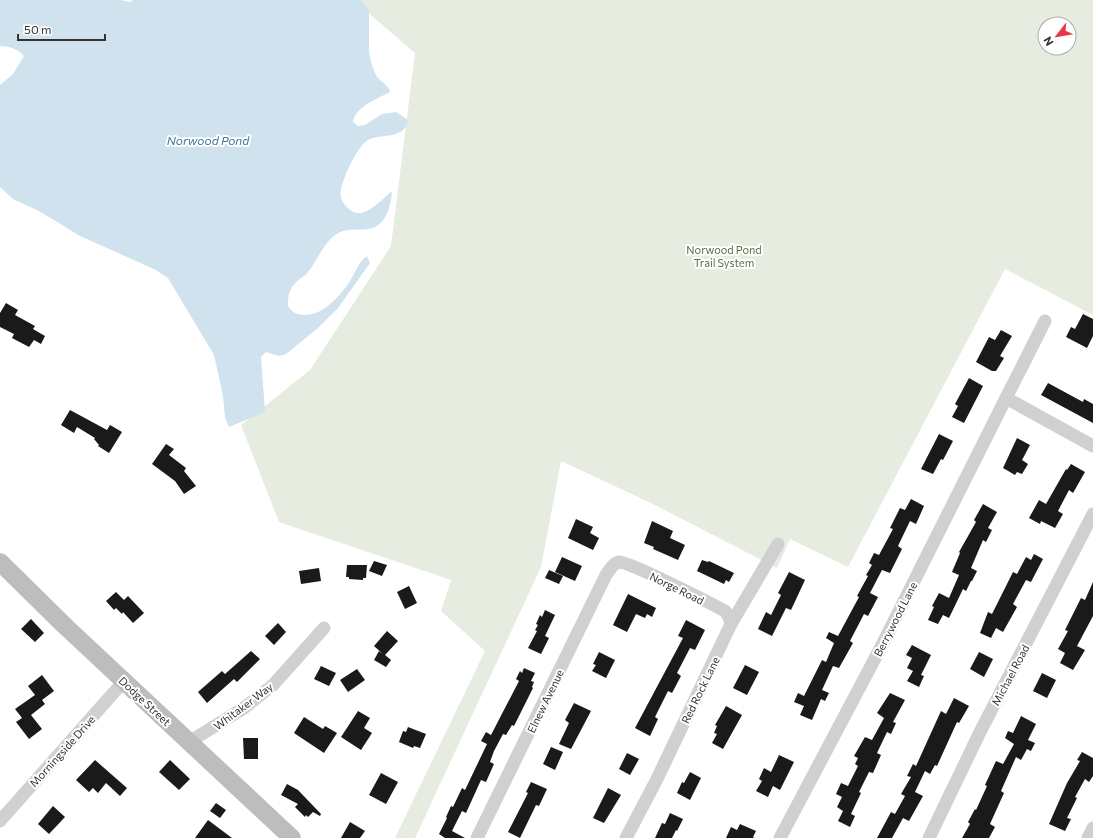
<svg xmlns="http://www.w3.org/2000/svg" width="1093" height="838" viewBox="0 0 1093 838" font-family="Commissioner,sans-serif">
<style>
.green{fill:#e6ecdf;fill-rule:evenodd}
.water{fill:#cfe2ee}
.building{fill:#1a1a1a}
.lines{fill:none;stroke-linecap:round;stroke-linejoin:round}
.street{stroke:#d0d0d0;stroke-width:13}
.secondary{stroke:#bdbdbd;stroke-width:18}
.labels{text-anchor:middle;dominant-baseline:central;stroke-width:4;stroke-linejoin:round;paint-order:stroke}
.park-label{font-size:11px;fill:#56703f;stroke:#fff}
.street-label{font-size:11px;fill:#333;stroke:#fff}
.water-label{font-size:12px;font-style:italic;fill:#3f7597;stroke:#fff}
</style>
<rect width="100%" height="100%" fill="#fff"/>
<path class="green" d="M353 0H1093V315L1005 269 848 567 790 539 777 568 653 504 561 461 541 567 415 838H395L485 651 441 611 451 580 279 522 241 425 310 370 391 246 415 53ZM1045 24H1069V48H1045Z"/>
<path class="water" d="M0 0H121L130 2 133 0H361L369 10V51C370 59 373 70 377 77 382 83 388 84 390 92 377 99 355 107 353 122L358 126 365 125 382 114 396 112 408 120C405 140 382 133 368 140 357 146 338 186 341 197 342 202 344 204 347 207 361 224 380 201 392 191 391 206 386 227 368 229 358 230 344 228 335 235 323 244 318 260 308 272 302 279 295 280 290 291 288 295 288 301 288 306 293 313 297 315 306 315 323 315 341 295 350 281 355 273 359 261 367 256L370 263 338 308 318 328 286 354 279 356 266 352 261 357 265 412 229 427 225 417 223 396 214 355 168 278 156 270 80 236 39 211 13 199 0 187V85L13 74 24 56C18 49 9 46 0 46Z"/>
<g class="building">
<path d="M6 303 18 310 15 315 35 326 33 329 45 336 41 344 34 340 29 347 12 338 14 334 0 327V313Z"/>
<path d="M1083 314 1093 319V336L1087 348 1066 337 1071 327 1075 329Z"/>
<path d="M1001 330 1012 336 1000 356 1004 358 996 371H992L976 362 989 337 995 340Z"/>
<path d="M969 378 983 386 964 423 952 417 958 406 955 404Z"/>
<path d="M1048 383 1083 402 1084 399 1093 404V423L1041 395Z"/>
<path d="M70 410 107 430 110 425 122 432 109 453 98 446 99 445 94 439 95 438 77 427 74 433 61 425Z"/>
<path d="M939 434 953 441 943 460 941 459 933 474 921 469Z"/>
<path d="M1017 438 1030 445 1022 460 1028 464 1022 474 1017 472 1015 475 1003 468Z"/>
<path d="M166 444 174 449 169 455 186 468 184 471 196 486 184 494 175 481 152 464Z"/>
<path d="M1071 464 1085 472 1073 493 1069 490 1058 511 1063 514 1055 528 1041 521 1040 524 1029 518 1039 500 1046 504 1066 469 1067 470Z"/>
<path d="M911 499 924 506 916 524 910 521 898 546 902 549 890 573 882 570 870 593 878 597 868 616 864 614 850 641 853 643 839 668 833 666 822 690 829 693 825 701 821 699 812 720 800 715 804 706 794 702 798 693 804 696 822 660 826 662 834 643 826 638 829 632 838 636 859 597 857 596 868 576 866 575 872 565 869 563 874 553 879 555 893 529 890 528 900 508 905 510Z"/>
<path d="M983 504 997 512 988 528 992 530 986 542 983 540 971 568 977 571 972 581H971L966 591 963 589 949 618 943 615 938 624 928 620 934 607 932 606 939 593 949 598 959 575 952 572 960 553 959 552 976 522 974 520Z"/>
<path d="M576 519 593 527 590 533 599 538 593 550 568 538Z"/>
<path d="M652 521 673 531 670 538 685 545 678 560 653 549 654 547 644 543Z"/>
<path d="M1034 554 1043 559 1031 582 1026 580 1013 604 1017 607 1003 632 996 628 991 638 980 633 988 612 992 614 1013 572 1017 574 1026 557 1031 560Z"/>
<path d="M562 557 582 566 575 581 555 572Z"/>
<path d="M702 560 708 562 709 561 734 573 729 582 726 580 724 584 697 571Z"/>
<path d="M374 561 387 565 382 576 369 571Z"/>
<path d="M347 565H367L366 578H363V580L349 579V577H346Z"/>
<path d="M319 568 321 581 301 584 299 571Z"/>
<path d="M549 570 563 576 559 584 545 578Z"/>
<path d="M789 572 805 580 791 610 786 608 772 636 758 629 766 612 771 615 781 595 778 593Z"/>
<path d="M1093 582V616L1077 646 1085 650 1073 670 1060 663 1065 653 1058 649 1068 631 1065 630 1081 598 1085 600Z"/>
<path d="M409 586 417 603 405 609 397 592Z"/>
<path d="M116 592 124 600 128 596 144 613 133 623 123 612 122 614 116 608 114 610 106 601Z"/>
<path d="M628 594 656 608 652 617 647 614 645 618 636 614 627 632 613 625Z"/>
<path d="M545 610 555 615 545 636 549 638 541 654 528 648 537 631 535 630 538 625 536 624 540 615 542 617Z"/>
<path d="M31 619 44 633 35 642 21 629Z"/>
<path d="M686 620 705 630 695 650 690 648 677 673 681 676 672 693 668 691 655 717 658 719 650 736 635 728 683 638 678 636Z"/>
<path d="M278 623 286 632 274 645 265 636Z"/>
<path d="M387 631 398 641 385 655 391 660 386 667 374 660 379 651 383 654 374 646Z"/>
<path d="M912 645 931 655 921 675 924 676 919 687 907 681 913 671 907 668 912 658 906 655Z"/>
<path d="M251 651 260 659 237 682 234 679 207 703 198 692 222 671 225 674Z"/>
<path d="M599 652 615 660 606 678 592 671 596 665 593 664Z"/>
<path d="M979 652 993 659 984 677 970 669Z"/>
<path d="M745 665 759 672 747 695 733 688Z"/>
<path d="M321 666 336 673 329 686 314 679Z"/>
<path d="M524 668 535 673 531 681 534 682 532 687 533 688 514 726 512 725 506 735 503 734 494 751 490 762 494 764 486 782 481 780 466 813 462 811 452 831 465 838H445L439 834 447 818 446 817 451 806 453 807 462 788 465 790 487 744 481 741 486 732 491 735 519 681 516 679 520 671 522 673Z"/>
<path d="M357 669 365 680 348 692 340 680Z"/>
<path d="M1042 673 1056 680 1047 698 1033 691Z"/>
<path d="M42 675 54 691 42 700 45 704 31 715 42 729 29 739 16 722 22 718 15 709 35 695 28 686Z"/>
<path d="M890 693 905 700 893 722 896 723 891 734 887 732 877 753 881 755 873 773 869 772 859 792 861 793 851 814 855 816 850 827 838 821 843 811 837 807 842 797 836 794 841 783 848 786 858 766 855 764 858 758 854 756 865 737 872 740 884 718 877 713Z"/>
<path d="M954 698 969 706 959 723 957 722 937 766 935 765 930 774 925 771 915 792 923 796 909 821 903 818 892 838H877L891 812 895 814 905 796 901 794 911 777 907 776 913 764 916 766 941 711 946 714Z"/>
<path d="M574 703 591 711 571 749 559 744 569 723 565 720Z"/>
<path d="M726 706 742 715 723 749 712 743 717 734 714 733 717 726 715 725Z"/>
<path d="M358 711 370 718 364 728 372 733 361 750 341 737Z"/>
<path d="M1021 716 1036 724 1028 740 1035 743 1031 751 1027 749 1021 760 1016 757 1001 791 1004 793 990 824 995 827 989 838H962L970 824 968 822 975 809 976 810 987 786 985 785 996 761 1003 764 1014 744 1005 738 1008 731 1013 733Z"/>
<path d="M304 717 323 729 325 726 337 733 324 753 294 733Z"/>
<path d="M408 727 426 734 420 748 414 746 413 748 399 742 403 731 406 732Z"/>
<path d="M243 738H258V759H244Z"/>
<path d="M551 747 563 752 555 770 543 764Z"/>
<path d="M1082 752 1093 758V776L1089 782 1085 779 1075 797 1077 798 1067 818 1071 819 1065 831 1049 824 1067 783 1080 761 1077 760Z"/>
<path d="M627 753 639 759 630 775 619 769Z"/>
<path d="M779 755 794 762 780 790 773 786 768 797 756 791 762 781 759 779 764 768 771 772Z"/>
<path d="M95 760 127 788 120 796 106 783 98 793 93 788 89 792 76 780Z"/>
<path d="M170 760 190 779 179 790 159 772Z"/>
<path d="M690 772 701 778 690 800 677 793 682 782 684 783Z"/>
<path d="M381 773 398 782 386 804 369 795Z"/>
<path d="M531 782 547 789 539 806 536 805 520 838 508 832 528 793 526 792Z"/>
<path d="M287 784 298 790 321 814 320 816 313 812 308 817 306 815 305 817 295 807 298 804 281 795Z"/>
<path d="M608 788 621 795 604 823 593 818Z"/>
<path d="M216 803 226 810 220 818 210 811Z"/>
<path d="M53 806 65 817 49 834 38 824Z"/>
<path d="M670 813 683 819 677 831 676 830 672 838H655L662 823 665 824Z"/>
<path d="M208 820 232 838H195Z"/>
<path d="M350 822 365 831 360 838H341Z"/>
<path d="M740 824 756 831 753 837 754 838H726L731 827 737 830Z"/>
</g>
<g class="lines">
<g class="street">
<path d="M1006 398 1045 321"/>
<path d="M189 742 244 708 273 685 324 628"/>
<path d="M0 821 124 681"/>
<path d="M477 838 606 575C609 571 613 563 619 562 630 562 710 603 725 611L729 617 731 624"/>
<path d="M626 838 657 779 731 624 778 544"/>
<path d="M780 838 881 647 1006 398 1093 446"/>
<path d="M929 838 980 732 1093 514"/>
<path d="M1088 838 1093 828"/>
</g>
<path class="secondary" d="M0 562 65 626 292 838"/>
</g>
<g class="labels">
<g class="park-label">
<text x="724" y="249">Norwood Pond<tspan x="724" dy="13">Trail System</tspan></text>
</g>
<g class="street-label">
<text transform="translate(677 588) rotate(26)">Norge Road</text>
<text transform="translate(895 619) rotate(-63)">Berrywood Lane</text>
<text transform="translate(1010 675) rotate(-62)">Michael Road</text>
<text transform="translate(700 690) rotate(-64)">Red Rock Lane</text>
<text transform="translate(145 701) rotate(43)">Dodge Street</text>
<text transform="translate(545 701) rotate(-64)">Elnew Avenue</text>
<text transform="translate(243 706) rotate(-37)">Whitaker Way</text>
<text transform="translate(62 751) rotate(-48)">Morningside Drive</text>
</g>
<g class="water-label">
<text x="208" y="140">Norwood Pond</text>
</g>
</g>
<g transform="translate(1057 36) rotate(239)"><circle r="19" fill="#ffffff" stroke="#adadad"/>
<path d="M0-3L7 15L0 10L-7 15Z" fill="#e63946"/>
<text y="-6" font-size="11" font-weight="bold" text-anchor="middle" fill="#333333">N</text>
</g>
<path d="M18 34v6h87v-6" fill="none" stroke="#333333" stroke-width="2"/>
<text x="24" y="34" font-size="12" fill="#333333" stroke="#ffffff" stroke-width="3" paint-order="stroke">50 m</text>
</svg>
